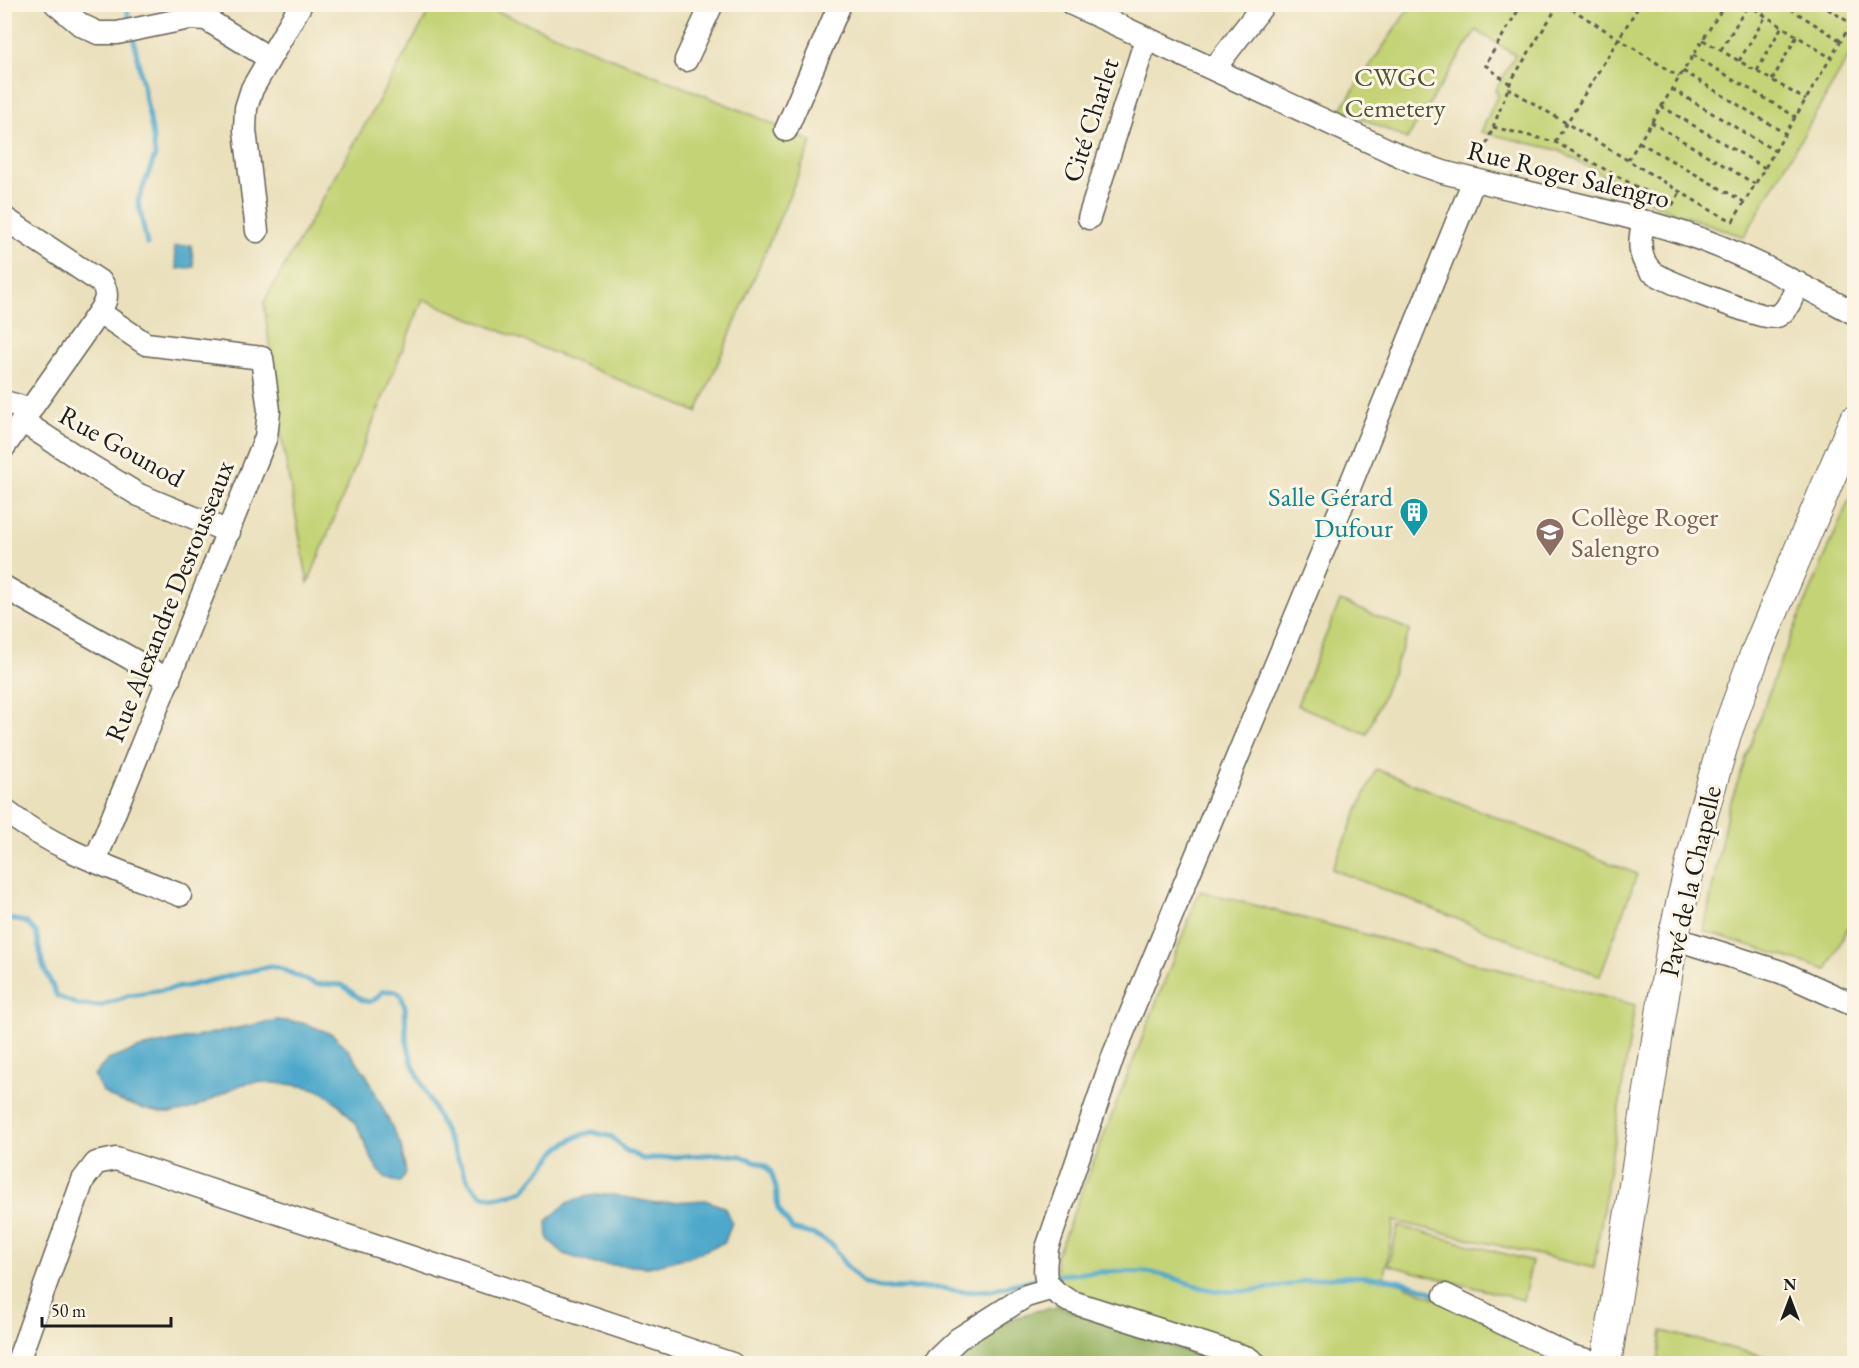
<svg xmlns="http://www.w3.org/2000/svg" width="1859" height="1368" viewBox="0 0 1859 1368" font-family="'EB Garamond',serif">
<style>
.green{fill:#c3d375;stroke:#707848;stroke-width:1.5}
.forest{fill:#9ab566;stroke:#5b6841;stroke-width:1.5}
.water{fill:#4da8cb;stroke:#346274;stroke-width:1.5}
.lines{fill:none;stroke-linecap:round;stroke-linejoin:round}
.stream{stroke:#4da8cb;stroke-width:5}
.minor-casing{stroke:#646154;stroke-width:25}
.major-casing{stroke:#646154;stroke-width:32}
.path{stroke:#646154;stroke-width:3;stroke-dasharray:4.5 4.5;stroke-linecap:butt}
.minor{stroke:#fff;stroke-width:22}
.major{stroke:#fff;stroke-width:30}
.labels{text-anchor:middle;dominant-baseline:central;stroke-width:6;stroke-linejoin:round;paint-order:stroke}
.park-label{font-size:27px;fill:#4e5337;stroke:#fcf5e5}
.street-label{font-size:27px;fill:#1c1c1c;stroke:#fcf5e5}
.culture-label{font-size:27px;fill:#0d838f;stroke:#fcf5e5;text-anchor:end}
.education-label{font-size:27px;fill:#785e54;stroke:#fcf5e5;text-anchor:start}
</style>
<rect width="100%" height="100%" fill="#fcf5e5"/>
<filter id="ink" filterUnits="userSpaceOnUse"><feTurbulence type="fractalNoise" baseFrequency=".0167" numOctaves="2"/><feDisplacementMap in="SourceGraphic" scale="12" xChannelSelector="R" yChannelSelector="G"/><feConvolveMatrix kernelMatrix="1 2 1 2 8 2 1 2 1" color-interpolation-filters="sRGB"/></filter>
<filter id="wash" filterUnits="userSpaceOnUse"><feTurbulence type="fractalNoise" baseFrequency=".008" numOctaves="4" result="noise"/><feDisplacementMap in="SourceGraphic" scale="24" xChannelSelector="R" yChannelSelector="G"/><feGaussianBlur stdDeviation="1.35" result="paint"/><feColorMatrix in="noise" values="0 0 0 0 0 0 0 0 0 0 0 0 0 0 0 0 0 1.4 0 .05"/><feComposite in="paint" operator="in"/></filter>
<g filter="url(#wash)">
<rect width="100%" height="100%" fill="#eae0bc"/>
<g class="green">
<path d="M433 5H481L755 116 812 142 697 412 423 299 308 583 278 418 264 302Z"/>
<path d="M1411 5H1854V48L1744 237 1660 207 1558 150 1481 132 1498 94 1495 91 1515 55 1476 30 1407 139 1341 109Z"/>
<path d="M1854 488V915L1827 970 1704 931 1727 813 1775 675Z"/>
<path d="M1340 601 1410 630 1367 734 1297 705Z"/>
<path d="M1376 769 1637 874 1600 976 1332 869Z"/>
<path d="M1200 891 1635 1005 1594 1268 1394 1221 1384 1276 1583 1363H1219L1058 1307 1056 1257Z"/>
<path d="M1398 1226 1532 1261 1523 1300 1388 1265Z"/>
<path d="M1662 1331 1791 1363H1658Z"/>
</g>
<path class="forest" d="M1058 1307 1219 1363 946 1364 1004 1322 1035 1311Z"/>
<g class="water">
<path d="M191 245 194 267 177 269 174 247Z"/>
<path d="M277 1020 304 1023 332 1034 347 1048 367 1076 401 1145 406 1173 400 1182C374 1182 368 1145 358 1128 349 1114 334 1097 318 1090 304 1085 288 1084 273 1083 262 1082 249 1081 238 1086 213 1097 190 1116 161 1113 150 1111 137 1107 126 1103 108 1098 101 1094 94 1075L108 1060 140 1048Z"/>
<path d="M596 1195H613L656 1203 705 1200 724 1207 732 1222 725 1242 692 1256 648 1267 595 1264 564 1254 548 1239 547 1221C565 1203 571 1198 596 1195Z"/>
</g>
<g class="lines">
<g class="stream">
<path d="M126 4 130 24"/>
<path d="M133 36 152 130 155 156 138 201 147 244"/>
<path d="M4 918 26 922 36 932 43 966 57 996 78 1005 100 1006 130 995 188 986 271 966 282 969 315 984 342 985 362 1000 369 1002 376 999 383 991H396L401 995 405 1007 406 1037 412 1063 469 1182 482 1195 495 1198 514 1194 524 1190 560 1147 578 1136 592 1132 612 1137 625 1150 643 1159 719 1154 741 1156 765 1165 771 1172 776 1188 778 1209 792 1229 815 1235 833 1245 844 1263 863 1283 880 1288H941L965 1292 992 1290 1035 1279"/>
<path d="M1057 1275C1084 1273 1127 1269 1153 1273 1176 1276 1196 1289 1219 1291 1239 1293 1268 1289 1288 1285 1297 1283 1305 1280 1314 1279 1355 1273 1403 1276 1440 1296"/>
<path d="M1663 1364H1685"/>
</g>
</g>
</g>
<g filter="url(#ink)">
<g class="lines">
<g class="minor-casing">
<g id="minor">
<path d="M56 4 81 25 98 33H117L190 18 206 19 269 58"/>
<path d="M1072 4 1414 162 1443 172C1524 193 1606 208 1686 234 1745 254 1799 284 1854 313"/>
<path d="M686 60 712 4"/>
<path d="M1214 69 1264 4"/>
<path d="M786 130 840 4"/>
<path d="M4 218 102 283C109 294 106 302 99 312L4 447"/>
<path d="M1089 218 1146 39"/>
<path d="M1644 222C1639 238 1638 256 1650 270 1661 281 1743 310 1761 315 1767 316 1774 318 1779 315 1789 309 1794 293 1798 283"/>
<path d="M257 231 245 130 246 108 252 89 301 4"/>
<path d="M4 402 31 409"/>
<path d="M22 421 89 465 139 495 229 532"/>
<path d="M4 587 169 680"/>
<path d="M4 810C56 851 120 871 180 895"/>
<path d="M95 861 266 437 269 411 262 358 146 344 99 312"/>
<path d="M1673 938 1781 972 1854 1005"/>
<path d="M1445 1295 1570 1356 1603 1364"/>
<path d="M17 1364 83 1180 96 1163 116 1159 732 1364"/>
<path d="M935 1364 937 1359 958 1339 1026 1296 1050 1289"/>
<path d="M1256 1364 1248 1358 1069 1301C1041 1284 1044 1279 1047 1248L1114 1054 1347 493 1474 180"/>
</g>
</g>
<g class="major-casing">
<path id="major" d="M1606 1364 1673 938 1701 820 1726 734 1756 652 1854 421"/>
</g>
<g class="path">
<path d="M1564 4 1679 77"/>
<path d="M1747 4 1831 58"/>
<path d="M1783 4 1841 41"/>
<path d="M1820 4 1852 24"/>
<path d="M1703 40 1806 100"/>
<path d="M1721 50 1748 5"/>
<path d="M1693 55 1796 117"/>
<path d="M1739 61 1766 16"/>
<path d="M1683 71 1786 134"/>
<path d="M1757 71 1782 26"/>
<path d="M1772 80 1797 36"/>
<path d="M1510 84 1485 65 1522 4"/>
<path d="M1508 88 1712 211 1733 221 1854 19"/>
<path d="M1672 89 1775 151"/>
<path d="M1661 106 1765 168"/>
<path d="M1651 122 1755 184"/>
<path d="M1493 127 1555 142 1672 206 1680 192"/>
<path d="M1555 142 1640 4"/>
<path d="M1639 142 1744 202"/>
<path d="M1628 160 1725 4"/>
<path d="M1480 161 1511 81 1559 4"/>
</g>
<use href="#minor" class="minor"/>
<use href="#major" class="major"/>
</g>
</g>
<defs>
<g id="building-pin" transform="scale(1.5)"><path d="M0 17L-7.5 6A9.5 9.5 0 1 1 7.5 6Z" fill="#0f9aa8" stroke="#fcf5e5"/><path d="M-4-6H4V6H1V3H-1V6H-4ZM-2.5-4.3h1.7v1.8h-1.7ZM.8-4.3h1.7v1.8H.8ZM-2.5-1h1.7V.8h-1.7ZM.8-1h1.7V.8H.8Z" fill="#fff"/></g>
<g id="school-pin" transform="scale(1.5)"><path d="M0 17L-7.5 6A9.5 9.5 0 1 1 7.5 6Z" fill="#8d6e63" stroke="#fcf5e5"/><path d="M0-5L7-2L0 1L-7-2ZM-4 1L0 2.5L4 1V4Q0 6-4 4Z" fill="#fff"/></g>
</defs>
<g fill-rule="evenodd">
<use href="#building-pin" x="1414" y="512"/>
<use href="#school-pin" x="1550" y="532"/>
</g>
<g class="labels">
<g class="park-label">
<text x="1395" y="76">CWGC<tspan x="1395" dy="31">Cemetery</tspan></text>
</g>
<g class="street-label">
<text transform="translate(1090 120) rotate(-72)">Cité Charlet</text>
<text transform="translate(1569 174) rotate(14)">Rue Roger Salengro</text>
<text transform="translate(122 446) rotate(29)">Rue Gounod</text>
<text transform="translate(169 601) rotate(-68)">Rue Alexandre Desrousseaux</text>
<text transform="translate(1690 881) rotate(-77)">Pavé de la Chapelle</text>
</g>
<g class="culture-label">
<text x="1393" y="496">Salle Gérard<tspan x="1393" dy="31">Dufour</tspan></text>
</g>
<g class="education-label">
<text x="1571" y="516">Collège Roger<tspan x="1571" dy="31">Salengro</tspan></text>
</g>
</g>
<rect width="1859" height="1368" fill="none" stroke="#fcf5e5" stroke-width="24"/>
<g transform="translate(1790 1299)" stroke="#fcf5e5" stroke-width="4.5" paint-order="stroke">
<path d="M0-4.5L10 22L0 15L-10 22Z" fill="#1c1c1c"/>
<text y="-9" font-size="16" font-weight="bold" text-anchor="middle" fill="#1c1c1c">N</text>
</g>
<path d="M42 1317v9h129v-9" fill="none" stroke="#1c1c1c" stroke-width="3"/>
<text x="51" y="1317" font-size="18" fill="#1c1c1c" stroke="#fcf5e5" stroke-width="4.5" paint-order="stroke">50 m</text>
</svg>
